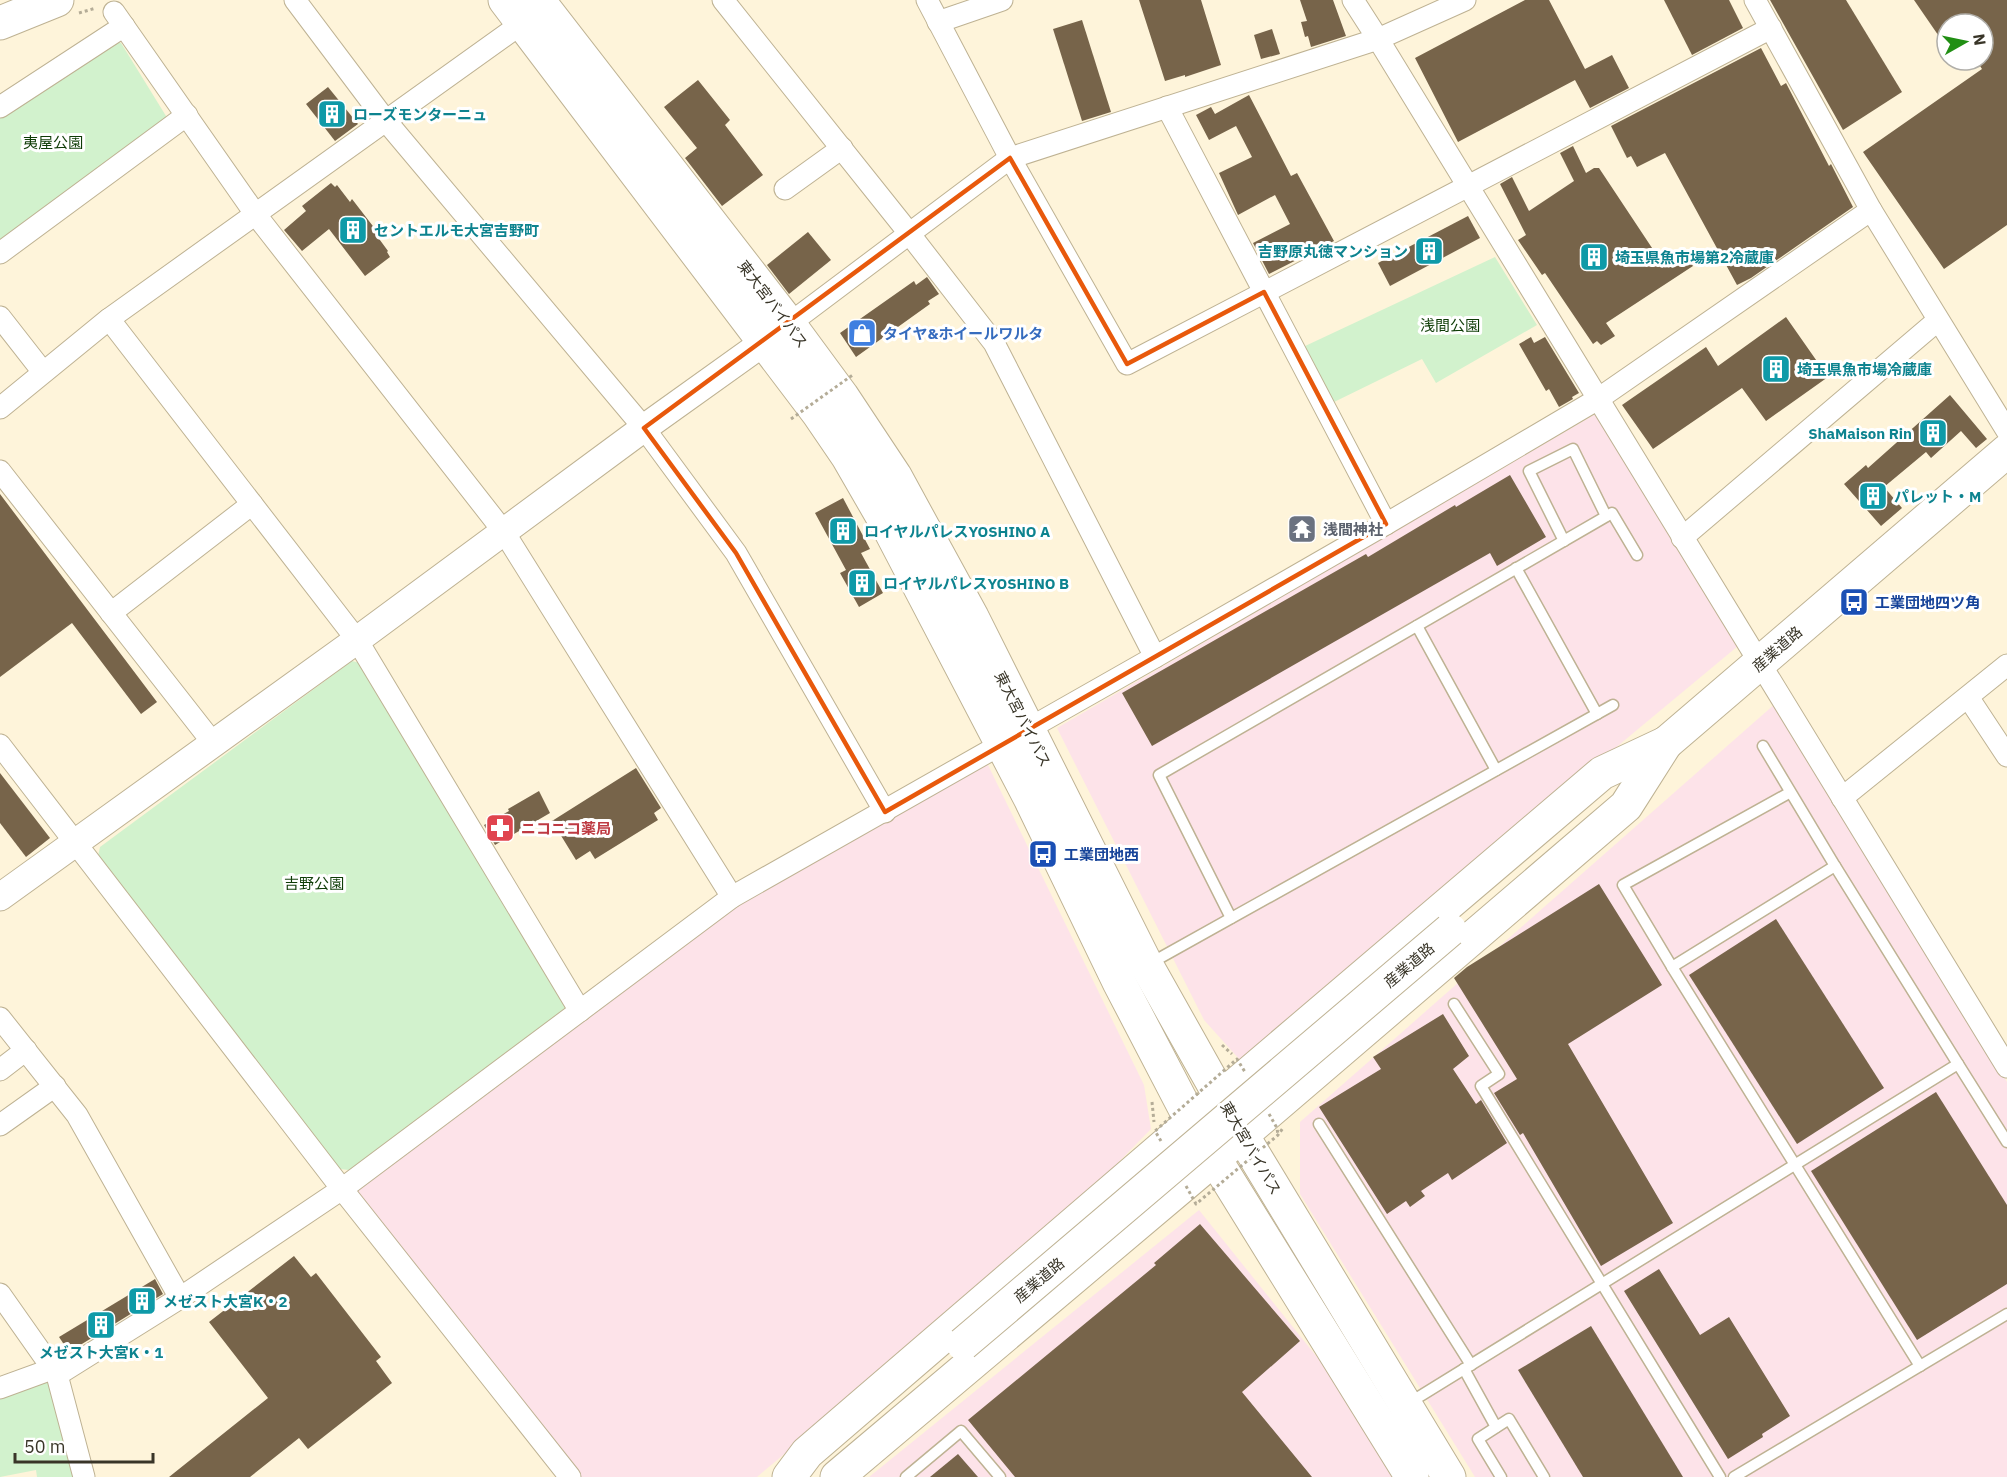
<svg xmlns="http://www.w3.org/2000/svg" width="2007" height="1477" viewBox="0 0 2007 1477" font-family="'IBM Plex Sans','Noto Sans JP',sans-serif">
<style>
.industrial{fill:#fde3e9}
.green{fill:#d2f2cd}
.building{fill:#77644a}
.lines{fill:none;stroke-linecap:round;stroke-linejoin:round}
.service-casing{stroke:#beb293;stroke-width:13}
.minor-casing{stroke:#beb293;stroke-width:23}
.tertiary-casing{stroke:#beb293;stroke-width:29}
.primary-casing{stroke:#beb293;stroke-width:35}
.trunk-casing{stroke:#beb293;stroke-width:35}
.path{stroke:#b4ac97;stroke-width:3;stroke-dasharray:3 3;stroke-linecap:butt}
.service{stroke:#fff;stroke-width:10}
.minor{stroke:#fff;stroke-width:21}
.tertiary{stroke:#fff;stroke-width:27}
.primary{stroke:#fff;stroke-width:33}
.trunk{stroke:#fff;stroke-width:33}
.primary-bridge-casing{stroke:#beb293;stroke-width:35;stroke-linecap:butt}
.path-bridge{stroke:#b4ac97;stroke-width:3;stroke-dasharray:3 3;stroke-linecap:butt}
.primary-bridge{stroke:#fff;stroke-width:33}
.marked{fill:none;stroke:#e8590c;stroke-width:4.5;stroke-linejoin:round}
.labels{text-anchor:middle;dominant-baseline:central;stroke-width:6;stroke-linejoin:round;paint-order:stroke}
.culture-label{font-size:15px;font-weight:bold;fill:#0d838f;stroke:#fff;text-anchor:start}
.park-label{font-size:15px;fill:#0e3c06;stroke:#fff}
.street-label{font-size:15px;fill:#393528;stroke:#fff}
.shop-label{font-size:15px;font-weight:bold;fill:#366cbe;stroke:#fff;text-anchor:start}
.worship-label{font-size:15px;font-weight:bold;fill:#5b616d;stroke:#fff;text-anchor:start}
.transit-label{font-size:15px;font-weight:bold;fill:#164399;stroke:#fff;text-anchor:start}
.health-label{font-size:15px;font-weight:bold;fill:#be3a42;stroke:#fff;text-anchor:start}
</style>
<rect width="100%" height="100%" fill="#fef4da"/>
<g class="industrial">
<path d="M1599 412 1738 646 1240 1060 1204 1020 1057 728Z"/>
<path d="M1776 703 2007 1082V1477H1475L1300 1194V1122Z"/>
<path d="M987 763 1144 1085 1151 1129 1057 1225 757 1477H579L352 1188 737 906Z"/>
<path d="M1199 1210 1329 1372 1392 1477H869Z"/>
</g>
<g class="green">
<path d="M113 42 121 43 166 116 165 124 0 247V114Z"/>
<path d="M1495 257 1537 325 1436 383 1422 359 1332 403 1303 347Z"/>
<path d="M352 661 360 663 567 1001 566 1010 349 1170 340 1169 98 856 100 847Z"/>
<path d="M46 1380 56 1383 80 1477H37L36 1470 0 1477V1397Z"/>
</g>
<g class="building">
<path d="M1139 0H1201L1221 65 1185 77V75L1165 81Z"/>
<path d="M1300 0H1333L1346 36 1311 47 1308 36 1305 37 1301 22 1307 21Z"/>
<path d="M1525 0H1549L1585 69 1612 55 1629 88 1590 108 1575 80 1458 142 1415 58Z"/>
<path d="M1664 0H1729L1743 28 1692 55Z"/>
<path d="M1770 0H1846L1902 92 1843 130Z"/>
<path d="M1914 0H2007V225L1944 269 1863 152 1982 69 1976 60H1983V24H1947V48Z"/>
<path d="M1082 20 1111 112 1082 121 1053 29Z"/>
<path d="M1272 29 1280 54 1261 59 1254 35Z"/>
<path d="M1761 48 1781 86 1786 83 1829 166 1831 164 1853 207 1751 278 1737 285 1665 153 1637 167 1631 156 1627 158 1611 126Z"/>
<path d="M698 80 730 120 725 125 763 175 722 206 685 158 697 148 664 107Z"/>
<path d="M328 87 358 124 335 141 306 104Z"/>
<path d="M1249 95 1291 176 1297 173 1334 241 1269 274 1253 243 1290 224 1275 195 1238 215 1219 173 1252 157 1236 126 1209 140 1196 115 1211 107 1215 114Z"/>
<path d="M1573 146 1586 173 1594 168H1599L1660 260 1681 249 1693 266 1606 323 1615 336 1601 345 1597 341 1593 344 1545 273 1542 275 1518 240 1526 235 1500 184 1512 177 1529 211 1574 181 1560 153Z"/>
<path d="M331 183 335 187 337 185 350 202 352 199 379 234 377 236 388 251 387 252 390 257 365 276 329 229 302 251 284 230 306 211 302 206Z"/>
<path d="M1468 216 1480 238 1390 286 1378 263Z"/>
<path d="M808 232 831 260 789 294 767 265Z"/>
<path d="M927 277 939 294 928 301 930 304 856 357 840 333 914 281 916 285Z"/>
<path d="M1786 317 1828 377 1766 421 1742 388 1653 449 1622 405 1706 347 1718 366Z"/>
<path d="M1531 337 1534 343 1545 337 1579 393 1572 397 1573 399 1559 407 1549 389 1546 391 1519 344Z"/>
<path d="M1950 395 1987 439 1976 448 1961 431 1931 458 1926 452 1884 487 1902 508 1881 526 1844 484 1866 465 1868 468Z"/>
<path d="M1510 475 1546 537 1497 566 1490 553 1152 746 1122 693 1366 554 1368 557 1455 505 1456 507Z"/>
<path d="M0 494 157 702 141 714 72 623 0 677Z"/>
<path d="M843 498 870 549 861 553 883 593 859 607 840 573 846 570 815 513Z"/>
<path d="M636 768 661 808 654 813 658 820 595 859 590 851 576 860 552 821Z"/>
<path d="M0 773 50 838 26 857 0 823Z"/>
<path d="M539 791 550 813 495 845 484 825 509 811 508 809Z"/>
<path d="M1599 884 1662 985 1568 1044 1673 1223 1601 1266 1523 1133 1520 1135 1494 1093 1517 1079 1454 978 1467 967Z"/>
<path d="M1776 919 1884 1088 1797 1144 1689 975Z"/>
<path d="M1443 1014 1469 1056 1453 1069 1476 1104 1481 1100 1507 1143 1452 1180 1448 1173 1421 1191 1425 1196 1410 1207 1406 1201 1387 1214 1319 1107 1381 1069 1373 1057Z"/>
<path d="M1936 1092 2007 1205V1284L1917 1340 1811 1171Z"/>
<path d="M1200 1224 1300 1341 1242 1392 1312 1477H1015L968 1420 1156 1265 1154 1263Z"/>
<path d="M294 1256 311 1277 316 1273 381 1357 376 1361 392 1383 308 1449 299 1438 250 1477H169L268 1398 209 1322Z"/>
<path d="M1659 1269 1700 1335 1729 1317 1790 1416 1762 1434 1763 1437 1728 1459 1624 1291Z"/>
<path d="M155 1279 163 1294 69 1352 59 1337Z"/>
<path d="M1591 1326 1683 1477H1583L1518 1370Z"/>
<path d="M958 1454 978 1477H930Z"/>
</g>
<g class="lines">
<g class="service-casing">
<g id="service">
<path d="M1564 541 1529 471 1573 449 1606 516"/>
<path d="M1516 568 1597 714"/>
<path d="M1417 626 1496 770"/>
<path d="M1763 746 1835 866"/>
<path d="M1231 918 1159 775 1612 513 1637 555"/>
<path d="M1149 964 1613 705"/>
<path d="M1672 967 1623 885 1789 793"/>
<path d="M1454 1004 1499 1074 1481 1086 1720 1477"/>
<path d="M1319 1124 1471 1365"/>
<path d="M1920 1366 1672 967 1835 866 1958 1064"/>
<path d="M1464 1369 1496 1427"/>
<path d="M1409 1403 1958 1064 2007 1142"/>
<path d="M906 1477 961 1431 1000 1477"/>
<path d="M1501 1477 1478 1439 1509 1419 1544 1477"/>
<path d="M1734 1477 2007 1314"/>
</g>
</g>
<g class="minor-casing">
<g id="minor">
<path d="M295 0 386 121 644 428 736 553 885 812"/>
<path d="M723 0 901 223 994 343 1155 657"/>
<path d="M927 0 1010 158 1127 364 1771 28"/>
<path d="M1353 0 1378 39 2007 1067"/>
<path d="M1755 0 1871 210 2007 431"/>
<path d="M114 12 256 215 504 532 732 897"/>
<path d="M938 22 1002 0"/>
<path d="M0 107 124 26"/>
<path d="M1167 107 1386 524"/>
<path d="M785 189 842 148"/>
<path d="M0 253 187 115"/>
<path d="M0 317 43 372"/>
<path d="M109 319 357 640 580 1011"/>
<path d="M789 324 1010 158 1378 39 1465 0"/>
<path d="M0 408 109 319 521 24"/>
<path d="M0 471 213 743"/>
<path d="M1682 538 1937 321"/>
<path d="M111 613 252 504"/>
<path d="M1968 697 2007 756"/>
<path d="M0 745 342 1189 570 1477"/>
<path d="M1842 798 2007 665"/>
<path d="M0 1018 77 1115 180 1298"/>
<path d="M0 1070 26 1050"/>
<path d="M0 1125 55 1086"/>
<path d="M0 1294 57 1375 84 1477"/>
<path d="M57 1375 180 1298 342 1189 732 897 1155 657 1386 524 1598 399 1871 210"/>
<path d="M0 1388 52 1369"/>
</g>
</g>
<g class="tertiary-casing">
<path id="tertiary" d="M0 897 357 640 644 428 781 330"/>
</g>
<g class="primary-casing">
<g id="primary">
<path d="M1651 756 2007 451"/>
<path d="M789 1477 807 1453 1192 1122 1602 773 1666 743"/>
<path d="M837 1477 1214 1159 1626 806 1666 743"/>
</g>
</g>
<g class="trunk-casing">
<g id="trunk">
<path d="M505 0 818 413 848 457 889 528 1030 798 1119 982 1192 1122 1412 1477"/>
<path d="M538 0 789 324 842 396 895 476 972 617 1147 966 1242 1135 1449 1477"/>
<path d="M0 23 57 0"/>
</g>
</g>
<g class="path">
<path d="M79 13 96 8"/>
<path d="M1222 1045 1232 1054"/>
<path d="M1152 1102 1154 1122"/>
</g>
<use href="#service" class="service"/>
<use href="#minor" class="minor"/>
<use href="#tertiary" class="tertiary"/>
<use href="#primary" class="primary"/>
<use href="#trunk" class="trunk"/>
<g class="primary-bridge-casing">
<path id="primary-bridge" d="M963 1344 1450 930"/>
</g>
<g class="path-bridge">
<path d="M791 419 854 374"/>
<path d="M1269 1114 1277 1128 1278 1135"/>
<path d="M1161 1141 1155 1131 1237 1059 1245 1072"/>
<path d="M1186 1186 1196 1204 1278 1135 1283 1128"/>
</g>
<use href="#primary-bridge" class="primary-bridge"/>
</g>
<path class="marked" d="M1010 158 1127 364 1264 292 1386 524 885 812 736 553 644 428Z"/>
<defs>
<g id="building-square" transform="scale(1.5)"><rect x="-9" y="-9" width="18" height="18" rx="4" fill="#0f9aa8" stroke="#fff"/><path d="M-4-6H4V6H1V3H-1V6H-4ZM-2.5-4.3h1.7v1.8h-1.7ZM.8-4.3h1.7v1.8H.8ZM-2.5-1h1.7V.8h-1.7ZM.8-1h1.7V.8H.8Z" fill="#fff"/></g>
<g id="shop-square" transform="scale(1.5)"><rect x="-9" y="-9" width="18" height="18" rx="4" fill="#3f7fe0" stroke="#fff"/><path d="M-5-2.5h2.3a2.7 3.5 0 0 1 5.4 0H5L5.5 6h-11ZM-1.5-2.5h3a1.5 2.3 0 0 0-3 0Z" fill="#fff"/></g>
<g id="temple-square" transform="scale(1.5)"><rect x="-9" y="-9" width="18" height="18" rx="4" fill="#6b7280" stroke="#fff"/><path d="M0-6L5-2H3V0L6.5 2.5H4V6H1.5V3h-3V6H-4V2.5H-6.5L-3 0V-2H-5Z" fill="#fff"/></g>
<g id="bus-square" transform="scale(1.5)"><rect x="-9" y="-9" width="18" height="18" rx="4" fill="#1a4fb4" stroke="#fff"/><path d="M-5-6H5V4H4V6H2V4H-2V6H-4V4H-5ZM-3.5-4V0h7V-4ZM-3.5 1.2v1.5H-2V1.2ZM2 1.2v1.5H3.5V1.2Z" fill="#fff"/></g>
<g id="pharmacy-square" transform="scale(1.5)"><rect x="-9" y="-9" width="18" height="18" rx="4" fill="#e0444e" stroke="#fff"/><path d="M-2-6h4v4h4v4h-4v4h-4v-4h-4v-4h4Z" fill="#fff"/></g>
</defs>
<g fill-rule="evenodd">
<use href="#building-square" x="332" y="114"/>
<use href="#building-square" x="353" y="230"/>
<use href="#building-square" x="1429" y="251"/>
<use href="#building-square" x="1594" y="257"/>
<use href="#shop-square" x="862" y="333"/>
<use href="#building-square" x="1776" y="369"/>
<use href="#building-square" x="1933" y="433"/>
<use href="#building-square" x="1873" y="496"/>
<use href="#temple-square" x="1302" y="529"/>
<use href="#building-square" x="843" y="531"/>
<use href="#building-square" x="862" y="583"/>
<use href="#bus-square" x="1854" y="602"/>
<use href="#pharmacy-square" x="500" y="828"/>
<use href="#bus-square" x="1043" y="854"/>
<use href="#building-square" x="142" y="1301"/>
<use href="#building-square" x="101" y="1325"/>
</g>
<g class="labels">
<g class="culture-label">
<text x="353" y="114">ローズモンターニュ</text>
<text x="374" y="230">セントエルモ大宮吉野町</text>
<text x="1408" y="251" text-anchor="end">吉野原丸徳マンション</text>
<text x="1615" y="257">埼玉県魚市場第2冷蔵庫</text>
<text x="1797" y="369">埼玉県魚市場冷蔵庫</text>
<text x="1912" y="433" text-anchor="end">ShaMaison Rin</text>
<text x="1894" y="496">パレット・M</text>
<text x="864" y="531">ロイヤルパレスYOSHINO A</text>
<text x="883" y="583">ロイヤルパレスYOSHINO B</text>
<text x="163" y="1301">メゼスト大宮K・2</text>
<text x="101" y="1352" text-anchor="middle">メゼスト大宮K・1</text>
</g>
<g class="park-label">
<text x="53" y="142">夷屋公園</text>
<text x="1450" y="325">浅間公園</text>
<text x="314" y="883">吉野公園</text>
</g>
<g class="street-label">
<text transform="translate(773 304) rotate(53)">東大宮バイパス</text>
<text transform="translate(1777 649) rotate(-41)">産業道路</text>
<text transform="translate(1023 719) rotate(63)">東大宮バイパス</text>
<text transform="translate(1409 965) rotate(-40)">産業道路</text>
<text transform="translate(1251 1148) rotate(60)">東大宮バイパス</text>
<text transform="translate(1039 1280) rotate(-40)">産業道路</text>
</g>
<g class="shop-label">
<text x="883" y="333">タイヤ&amp;ホイールワルタ</text>
</g>
<g class="worship-label">
<text x="1323" y="529">浅間神社</text>
</g>
<g class="transit-label">
<text x="1875" y="602">工業団地四ツ角</text>
<text x="1064" y="854">工業団地西</text>
</g>
<g class="health-label">
<text x="521" y="828">ニコニコ薬局</text>
</g>
</g>
<g transform="translate(1965 42) rotate(81)"><circle r="28" fill="#ffffff" stroke="#b0aea9" stroke-width="1.5"/>
<path d="M0-4.5L10 22L0 15L-10 22Z" fill="#218f14"/>
<text y="-9" font-size="16" font-weight="bold" text-anchor="middle" fill="#393528">N</text>
</g>
<path d="M15 1453v9h138v-9" fill="none" stroke="#393528" stroke-width="3"/>
<text x="24" y="1453" font-size="18" fill="#393528" stroke="#ffffff" stroke-width="4.5" paint-order="stroke">50 m</text>
</svg>
